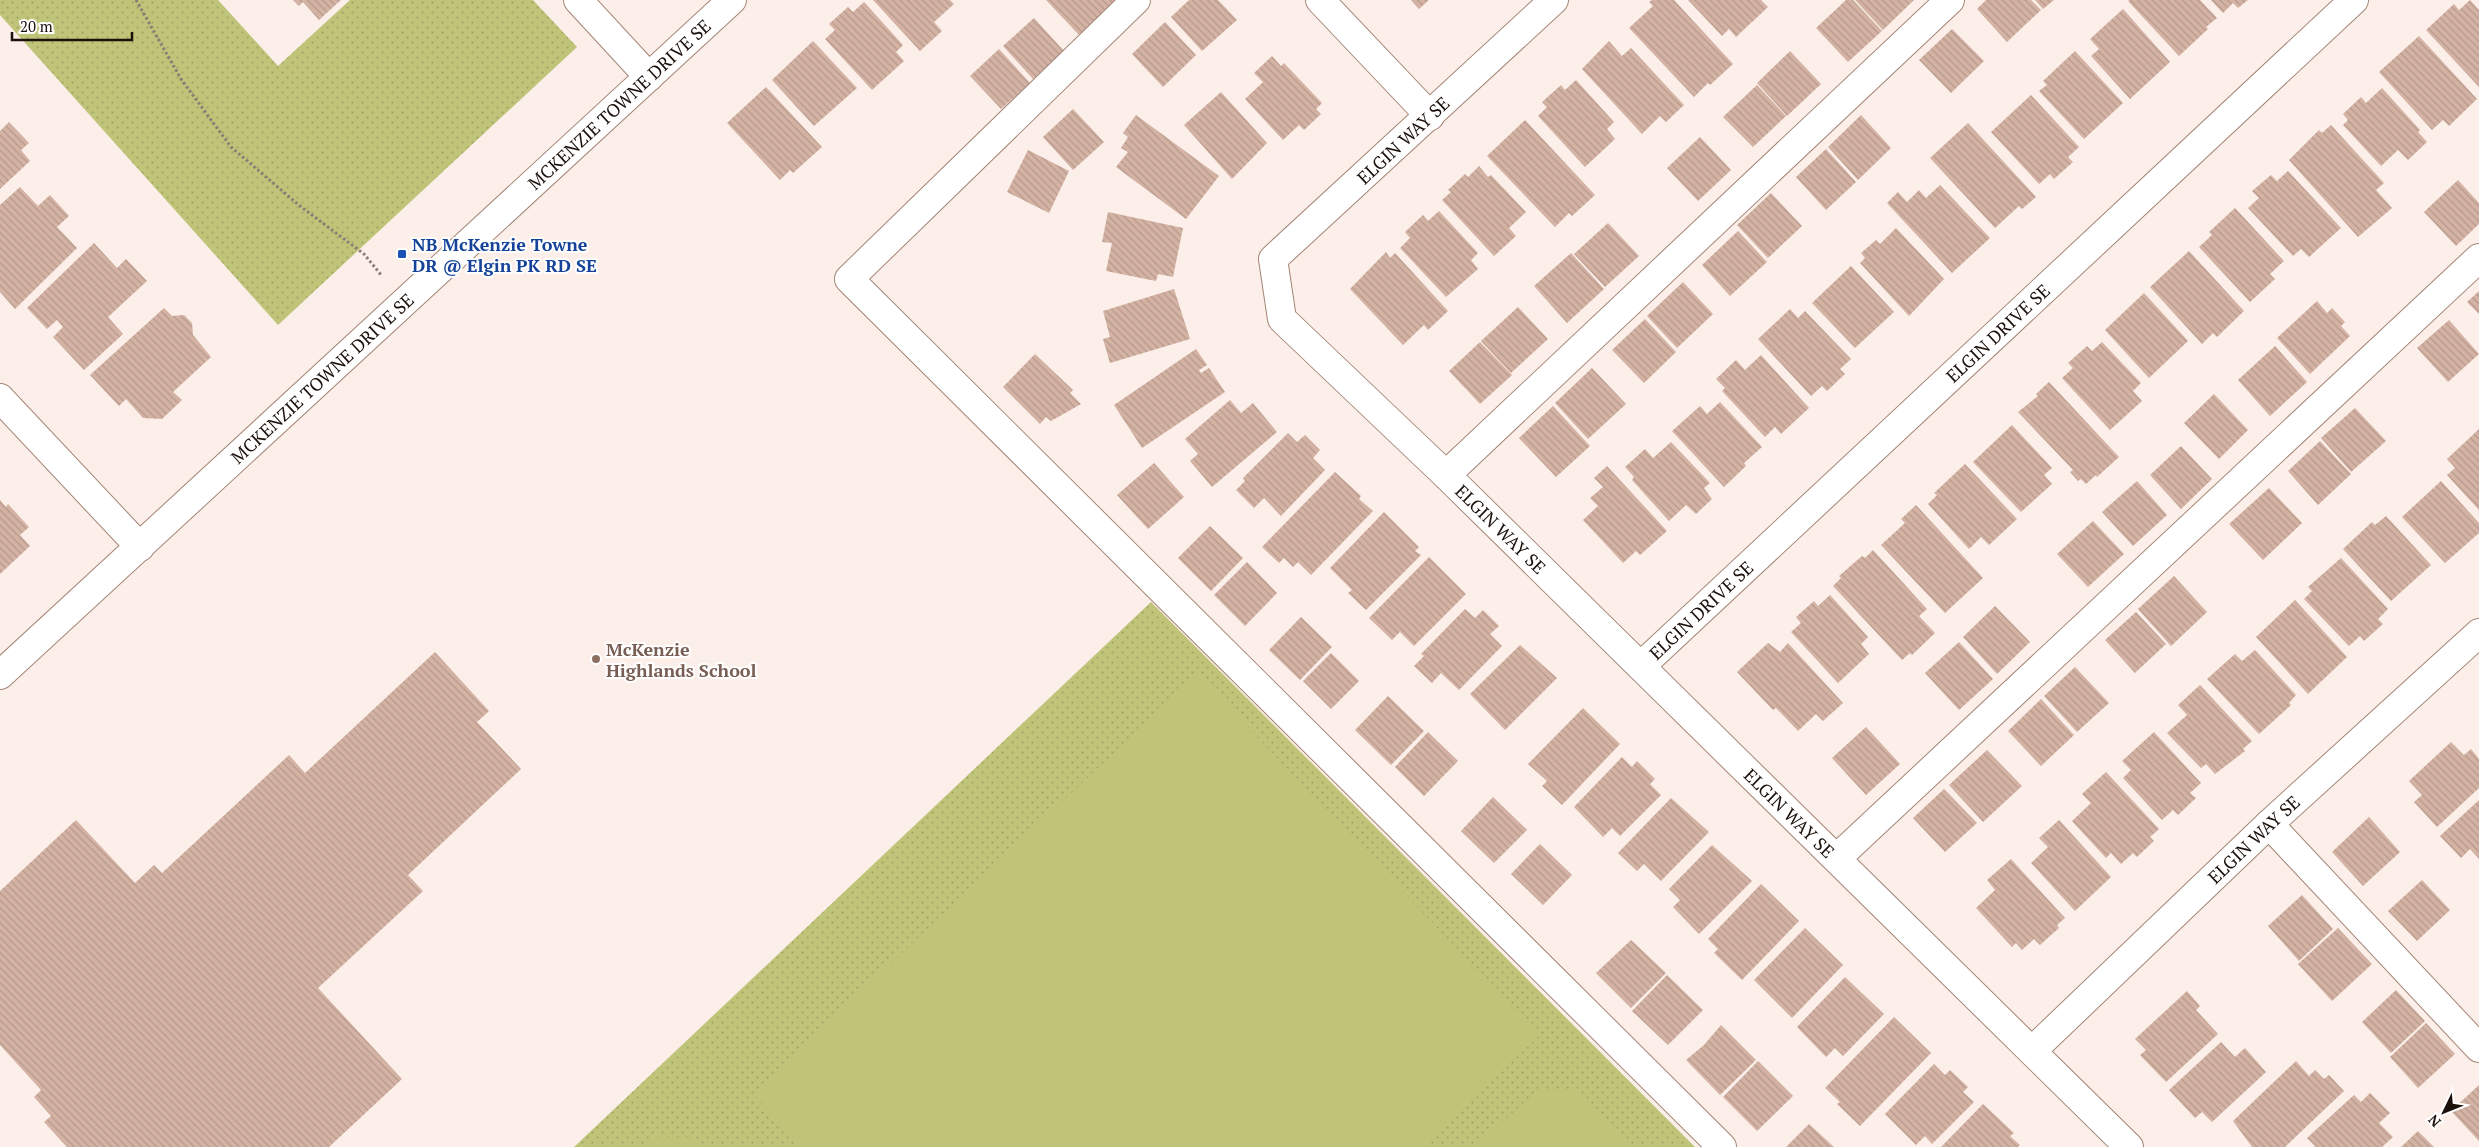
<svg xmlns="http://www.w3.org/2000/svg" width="2479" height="1147" viewBox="0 0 2479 1147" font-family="'PT Serif',serif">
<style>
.green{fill:url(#green-dots)}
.pitch{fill:#bfc479}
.building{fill:url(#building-back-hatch)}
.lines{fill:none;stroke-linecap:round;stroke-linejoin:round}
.minor-casing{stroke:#a48677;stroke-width:30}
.path{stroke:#897c76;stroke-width:3;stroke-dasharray:2.5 2.5;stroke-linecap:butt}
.minor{stroke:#fff;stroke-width:28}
.transit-dot{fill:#1a4fb4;stroke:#fff;stroke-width:2}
.education-dot{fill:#8d6e63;stroke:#fff;stroke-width:2}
.labels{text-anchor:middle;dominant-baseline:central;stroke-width:4;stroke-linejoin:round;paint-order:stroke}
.street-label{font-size:18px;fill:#1b100a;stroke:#fff}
.transit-label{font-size:18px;font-weight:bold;fill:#164399;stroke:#fff;text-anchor:start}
.education-label{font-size:18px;font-weight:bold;fill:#785e54;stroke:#fff;text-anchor:start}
</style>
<defs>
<pattern id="green-dots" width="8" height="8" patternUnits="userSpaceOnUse" patternTransform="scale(1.25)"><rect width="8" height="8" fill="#bfc479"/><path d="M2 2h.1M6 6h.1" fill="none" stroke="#a4a767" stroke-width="1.8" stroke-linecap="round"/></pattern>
<pattern id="building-back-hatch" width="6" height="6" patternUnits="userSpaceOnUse" patternTransform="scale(1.25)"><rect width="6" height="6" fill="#d4b3a4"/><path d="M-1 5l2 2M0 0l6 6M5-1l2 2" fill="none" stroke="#b5998c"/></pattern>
</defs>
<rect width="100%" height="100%" fill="#fceee8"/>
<g class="green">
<path d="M0 0H218L278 66 350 0H533L577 47 278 325 0 15Z"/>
<path d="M1151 602 1695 1147H574Z"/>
</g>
<g class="pitch">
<path d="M1198 674 1539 1036 1421 1147H803L753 1093Z"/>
<path d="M1539 1089 1575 1090 1629 1147H1475Z"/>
<path d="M656 1137 693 1138 702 1147H645Z"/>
</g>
<g class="building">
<path d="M293 0H341L319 20 303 2 299 6Z"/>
<path d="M873 0H950L954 4 934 22 942 31 920 51Z"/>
<path d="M1046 0H1116L1079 35Z"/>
<path d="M1189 0H1218L1237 20 1202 51 1171 17Z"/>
<path d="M1411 0H1429L1419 9Z"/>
<path d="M1652 0H1674L1733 64 1710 85 1708 83 1694 97 1629 28 1653 6 1649 2Z"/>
<path d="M1688 0H1761L1768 7 1736 37 1729 29 1722 36Z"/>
<path d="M1846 0H1853L1882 31 1848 62 1816 28Z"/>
<path d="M1855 0H1914L1883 30Z"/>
<path d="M1986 0H2031L2041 10 2007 42 1977 9Z"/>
<path d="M2035 0H2054L2043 9Z"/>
<path d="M2130 0H2200L2217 18 2206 27 2208 29 2179 56 2128 1Z"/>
<path d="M2211 0H2248L2238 8 2233 3 2223 13Z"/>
<path d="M2470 0 2479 10V87L2426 30 2454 4 2459 10Z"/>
<path d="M864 2 903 45 896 52 904 61 872 90 825 39 835 30 829 24 848 7 853 12Z"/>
<path d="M2123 9 2170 62 2130 99 2091 56 2099 49 2090 39Z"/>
<path d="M1034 18 1064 51 1033 79 1003 46Z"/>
<path d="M1165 22 1196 55 1163 87 1132 54Z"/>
<path d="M1952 29 1984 61 1951 93 1919 60Z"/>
<path d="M2419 36 2477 99 2449 126 2443 120 2432 130 2379 72Z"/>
<path d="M813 41 857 88 814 126 772 80Z"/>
<path d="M1609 41 1622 56 1631 48 1684 105 1666 122 1660 116 1642 134 1582 69Z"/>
<path d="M999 49 1030 83 1001 109 970 76Z"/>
<path d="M1790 51 1821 84 1787 116 1757 83Z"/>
<path d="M2075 51 2123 103 2084 139 2039 91 2047 85 2043 81Z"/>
<path d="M1272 56 1281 66 1284 63 1322 103 1316 109 1321 114 1304 130 1299 125 1283 140 1245 99 1263 82 1254 73Z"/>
<path d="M1576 80 1614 122 1607 129 1615 139 1585 167 1538 116 1547 107 1542 102 1561 85 1565 90Z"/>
<path d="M1757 85 1786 116 1753 147 1723 117Z"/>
<path d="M766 87 822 147 793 173 790 170 780 180 727 123Z"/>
<path d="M2382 88 2420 130 2418 132 2427 142 2408 160 2398 150 2381 166 2343 125 2348 120 2343 114 2361 97 2366 103Z"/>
<path d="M1221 92 1267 143 1232 179 1184 125Z"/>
<path d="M2031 95 2079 147 2068 157 2073 162 2054 179 2050 174 2039 184 1991 132Z"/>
<path d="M1073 109 1104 142 1073 170 1043 137Z"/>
<path d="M1136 115 1219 176 1186 219 1116 167 1128 152 1121 148 1128 137 1123 133Z"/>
<path d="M1861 115 1891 148 1858 180 1828 147Z"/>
<path d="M1525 120 1595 195 1572 216 1569 213 1555 227 1487 156Z"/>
<path d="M9 122 29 143 21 150 30 161 0 189V131Z"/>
<path d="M1968 123 2036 197 2022 209 2019 206 1995 228 1930 158Z"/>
<path d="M2331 125 2384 183 2376 190 2392 208 2358 237 2289 160 2319 130 2322 133Z"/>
<path d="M1700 137 1731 170 1698 201 1667 168Z"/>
<path d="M1826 149 1856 182 1826 210 1796 177Z"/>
<path d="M1028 150 1069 171 1049 213 1007 192Z"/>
<path d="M1479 166 1488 177 1491 175 1526 212 1509 228 1516 236 1494 256 1442 200 1451 192 1448 190 1465 174 1468 177Z"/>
<path d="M2288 171 2341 228 2309 257 2301 249 2293 256 2248 208 2259 198 2252 191 2271 175 2277 181Z"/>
<path d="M2458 180 2479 203V224L2456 246 2424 212Z"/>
<path d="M1940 185 1990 238 1952 273 1887 203 1898 192 1907 202 1919 190 1926 198Z"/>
<path d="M20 187 38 206 50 195 69 216 57 227 77 248 15 309 0 292V205Z"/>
<path d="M1771 193 1802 226 1768 258 1737 225Z"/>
<path d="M2235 208 2284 261 2270 274 2275 279 2250 302 2199 247 2212 235 2209 232Z"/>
<path d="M1439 211 1478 253 1471 260 1478 269 1446 297 1400 248 1410 238 1405 232 1423 215 1428 221Z"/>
<path d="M1108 212 1183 228 1173 277 1158 274 1156 281 1106 271 1112 243 1102 242Z"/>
<path d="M1608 223 1639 256 1605 287 1574 254Z"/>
<path d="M1896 228 1944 279 1909 316 1860 263 1865 258 1861 253 1876 240 1880 244Z"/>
<path d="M1738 231 1767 262 1730 296 1702 265Z"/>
<path d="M94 243 117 268 126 259 147 281 108 317 123 334 84 370 53 337 63 327 57 320 47 329 27 308Z"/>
<path d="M2189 251 2244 311 2217 337 2213 333 2202 344 2150 287Z"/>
<path d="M1386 252 1390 258 1395 253 1448 311 1428 330 1424 325 1403 345 1350 289Z"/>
<path d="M1571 253 1604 289 1567 323 1534 286Z"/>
<path d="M1851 266 1894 312 1855 348 1812 303Z"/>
<path d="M1683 282 1713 314 1677 348 1647 316Z"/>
<path d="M1174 289 1190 339 1110 363 1103 339 1110 337 1103 311Z"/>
<path d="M2479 291V314L2467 302Z"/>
<path d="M2144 293 2188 341 2149 378 2105 330Z"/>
<path d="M2317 301 2327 313 2332 308 2345 322 2341 326 2350 336 2310 374 2277 338Z"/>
<path d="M1518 307 1548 339 1511 373 1481 341Z"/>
<path d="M164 308 172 316 184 315 192 323 193 335 211 357 173 392 182 400 162 419 143 418 126 399 119 406 90 375Z"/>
<path d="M1790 309 1798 318 1805 311 1851 359 1840 369 1845 374 1827 391 1822 386 1811 396 1758 339Z"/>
<path d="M1645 319 1676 352 1644 383 1612 350Z"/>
<path d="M2449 320 2479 354 2448 382 2417 348Z"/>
<path d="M1480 342 1512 375 1480 404 1449 371Z"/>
<path d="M2102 342 2141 383 2133 391 2142 401 2110 430 2062 378 2073 368 2068 363 2087 346 2092 351Z"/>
<path d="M2275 346 2307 382 2270 416 2238 380Z"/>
<path d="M1196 349 1207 365 1199 370 1201 373 1209 368 1225 392 1142 448 1114 405Z"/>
<path d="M1035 354 1073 390 1070 393 1081 404 1051 421 1046 417 1040 424 1003 387Z"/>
<path d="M1761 355 1809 408 1781 434 1775 427 1765 437 1722 391 1725 388 1716 379 1736 360 1745 370Z"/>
<path d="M1592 368 1626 404 1588 439 1555 403Z"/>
<path d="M2049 382 2119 457 2097 477 2096 475 2086 484 2081 479 2078 481 2070 472 2073 470 2018 412 2038 396 2036 394Z"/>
<path d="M2214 394 2248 430 2219 459 2184 423Z"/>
<path d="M1230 400 1241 413 1253 403 1277 432 1212 487 1190 461 1198 454 1185 439Z"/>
<path d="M1720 402 1762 447 1744 463 1746 466 1724 487 1672 431 1700 406 1707 414Z"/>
<path d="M1553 406 1590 446 1556 477 1519 438Z"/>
<path d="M2355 408 2386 441 2351 472 2321 438Z"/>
<path d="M2012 425 2052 468 2044 475 2052 484 2021 512 1973 462Z"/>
<path d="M2479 429V510L2447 475 2455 468 2447 459Z"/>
<path d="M1288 433 1297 442 1305 435 1320 450 1313 458 1325 470 1281 516 1264 498 1254 508 1236 490 1245 481 1243 478Z"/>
<path d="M2320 441 2351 474 2318 505 2288 471Z"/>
<path d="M1671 442 1710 483 1704 488 1712 499 1696 514 1686 505 1669 521 1632 480 1634 477 1625 467 1645 449 1653 458Z"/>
<path d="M2181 446 2212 479 2181 509 2150 475Z"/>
<path d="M1154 463 1184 497 1148 529 1117 495Z"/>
<path d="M1965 464 2017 519 1989 545 1981 537 1969 549 1928 504 1937 495 1934 493Z"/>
<path d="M1607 466 1667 531 1640 555 1636 551 1623 563 1583 520 1598 506 1590 498 1603 487 1594 478Z"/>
<path d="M1335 472 1361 496 1359 499 1373 511 1311 575 1298 562 1293 567 1284 558 1279 563 1262 547Z"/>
<path d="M2137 481 2167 515 2133 546 2102 512Z"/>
<path d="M2441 481 2479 523V533L2445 563 2402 517Z"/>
<path d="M2269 488 2302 523 2263 560 2229 524Z"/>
<path d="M0 500 6 507 8 504 29 527 20 535 30 546 0 574Z"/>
<path d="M1916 505 1983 578 1945 613 1881 545 1905 523 1901 519Z"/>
<path d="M1384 512 1419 547 1415 551 1421 555 1366 610 1348 593 1352 590 1330 568Z"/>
<path d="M2386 516 2431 565 2391 601 2343 549 2372 522 2375 525Z"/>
<path d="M2093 521 2124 554 2088 587 2057 554Z"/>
<path d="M1210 526 1243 558 1211 591 1178 558Z"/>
<path d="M1873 550 1927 609 1919 616 1935 633 1912 655 1910 653 1902 660 1833 586 1841 578 1839 576 1862 556 1865 558Z"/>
<path d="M1429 557 1466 594 1414 646 1400 632 1392 640 1369 618Z"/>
<path d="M2341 558 2388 609 2378 619 2383 624 2364 641 2360 636 2349 646 2304 599 2312 591 2308 587Z"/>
<path d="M1247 562 1277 593 1245 626 1214 595Z"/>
<path d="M2174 576 2207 612 2171 646 2138 609Z"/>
<path d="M1830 595 1868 637 1861 644 1869 654 1838 683 1791 632 1801 623 1796 617 1814 601 1818 606Z"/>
<path d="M2295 600 2347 657 2308 694 2256 637Z"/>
<path d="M1995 606 2030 642 1997 674 1963 637Z"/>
<path d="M1465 609 1475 618 1483 610 1499 626 1490 634 1502 646 1459 690 1441 673 1432 683 1414 666 1424 656 1421 654Z"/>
<path d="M2136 612 2166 644 2135 673 2105 640Z"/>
<path d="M1301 617 1332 647 1300 680 1269 650Z"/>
<path d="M1959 642 1993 679 1959 710 1925 673Z"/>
<path d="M1768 643 1780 652 1788 643 1843 703 1823 721 1816 714 1798 731 1776 708 1773 710 1737 672Z"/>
<path d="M1520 645 1557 678 1505 730 1470 694Z"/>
<path d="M2255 650 2296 695 2289 703 2291 705 2259 734 2207 679 2235 654 2242 661Z"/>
<path d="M435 652 489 711 477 722 521 769 408 875 423 891 318 988 402 1079 329 1147H67L44 1122 51 1116 34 1097 41 1090 0 1045V891L76 820 135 883 154 865 162 873 289 755 305 773Z"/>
<path d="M1331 653 1359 681 1331 709 1303 681Z"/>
<path d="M2075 667 2109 703 2077 732 2044 696Z"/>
<path d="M2200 685 2252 741 2243 749 2245 751 2215 774 2206 764 2201 768 2167 733 2187 715 2178 705Z"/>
<path d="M1388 696 1424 731 1391 765 1355 730Z"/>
<path d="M2041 699 2074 735 2041 766 2008 731Z"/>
<path d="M1583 708 1620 744 1562 805 1542 786 1547 781 1528 764Z"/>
<path d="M1866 727 1900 764 1866 795 1832 758Z"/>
<path d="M1428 732 1458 761 1424 796 1395 767Z"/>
<path d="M2154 732 2201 783 2190 793 2196 798 2178 815 2173 810 2162 820 2123 778 2131 770 2122 761Z"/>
<path d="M2451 742 2464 755 2471 749 2479 759V788L2437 827 2414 802 2422 795 2409 781Z"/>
<path d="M1987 750 2022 786 1983 822 1949 785Z"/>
<path d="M1622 757 1632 767 1637 761 1655 779 1650 784 1661 795 1620 836 1612 828 1603 837 1574 807Z"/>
<path d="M2106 772 2159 829 2150 837 2154 841 2137 857 2133 853 2121 864 2111 853 2106 858 2072 821 2091 803 2082 794Z"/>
<path d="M1944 789 1977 823 1945 852 1913 818Z"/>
<path d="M1493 797 1527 830 1494 863 1461 831Z"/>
<path d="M1671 798 1709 832 1661 881 1644 864 1637 871 1618 853Z"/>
<path d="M2479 800V859L2470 849 2461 858 2440 836Z"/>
<path d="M2369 817 2400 852 2363 886 2332 852Z"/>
<path d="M2059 820 2111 877 2075 911 2031 863 2048 847 2039 838Z"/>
<path d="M1540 844 1572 875 1543 905 1511 874Z"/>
<path d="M1712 845 1752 881 1699 934 1673 907 1680 900 1669 889Z"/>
<path d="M2011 859 2065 918 2057 925 2059 928 2040 945 2034 939 2022 950 2016 943 2012 947 1976 908 1995 890 1987 880Z"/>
<path d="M2422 880 2450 910 2417 941 2388 911Z"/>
<path d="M1761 884 1799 921 1742 980 1714 953 1718 949 1708 939Z"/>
<path d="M2302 895 2333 929 2299 961 2268 926Z"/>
<path d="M1805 928 1843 965 1792 1018 1754 980Z"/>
<path d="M2338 928 2372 964 2332 1001 2298 964Z"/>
<path d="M1631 940 1666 973 1631 1008 1596 973Z"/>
<path d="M1667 975 1703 1010 1668 1045 1632 1011Z"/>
<path d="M1845 977 1884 1014 1843 1056 1835 1048 1826 1057 1797 1027Z"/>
<path d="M2396 990 2425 1021 2391 1053 2362 1022Z"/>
<path d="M2187 991 2200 1006 2196 1010 2218 1034 2166 1082 2140 1055 2146 1050 2135 1039Z"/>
<path d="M1894 1017 1931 1053 1860 1126 1837 1104 1840 1102 1825 1088Z"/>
<path d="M2426 1023 2455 1054 2418 1088 2390 1057Z"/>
<path d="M1721 1025 1756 1060 1720 1095 1686 1060 1704 1045Z"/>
<path d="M2221 1042 2235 1057 2245 1048 2266 1072 2212 1122 2202 1112 2195 1118 2169 1090Z"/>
<path d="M1758 1061 1793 1096 1757 1131 1723 1097Z"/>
<path d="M2296 1061 2309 1076 2315 1070 2324 1079 2329 1075 2344 1091 2285 1147H2252L2233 1121Z"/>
<path d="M1934 1064 1945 1075 1950 1070 1968 1087 1963 1092 1974 1102 1932 1144 1925 1136 1916 1145 1885 1114Z"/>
<path d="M2479 1085V1141L2451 1111Z"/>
<path d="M2370 1093 2390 1113 2379 1123 2393 1137 2382 1147H2316L2307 1138 2354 1095 2361 1102Z"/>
<path d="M1983 1104 2014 1133 2010 1136 2020 1145 2018 1147H1941Z"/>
<path d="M1809 1124 1834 1147H1786Z"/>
<path d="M2418 1131 2434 1147H2401Z"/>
</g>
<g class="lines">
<g class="minor-casing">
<g id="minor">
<path d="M578 0 649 77"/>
<path d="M1136 0 849 279 1722 1147"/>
<path d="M1320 0 1430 116"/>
<path id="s1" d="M1554 0 1273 259 1282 319 1446 475 2129 1147"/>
<path d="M0 398 140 547"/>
<path d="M1446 475 1950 0"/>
<path id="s2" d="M1641 666 2354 0"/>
<path id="s3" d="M0 675 732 0"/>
<path d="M2269 824 2479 1048"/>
<path d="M1837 858 2479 258"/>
<path id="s4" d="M2033 1050 2269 824 2479 633"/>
</g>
</g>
<path class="path" d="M136 0 181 79 231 147 300 206 364 254 382 276"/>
<use href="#minor" class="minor"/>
</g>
<rect class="transit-dot" x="397" y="249" width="10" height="10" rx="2.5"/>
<circle class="education-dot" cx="596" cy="659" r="5"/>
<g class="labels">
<g class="street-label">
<text stroke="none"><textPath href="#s3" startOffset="842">MCKENZIE TOWNE DRIVE SE</textPath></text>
<text transform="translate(1403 140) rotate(-43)">ELGIN WAY SE</text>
<text stroke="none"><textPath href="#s2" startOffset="488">ELGIN DRIVE SE</textPath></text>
<text stroke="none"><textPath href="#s3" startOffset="438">MCKENZIE TOWNE DRIVE SE</textPath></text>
<text stroke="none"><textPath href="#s1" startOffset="746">ELGIN WAY SE</textPath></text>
<text stroke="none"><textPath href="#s2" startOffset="82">ELGIN DRIVE SE</textPath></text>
<text stroke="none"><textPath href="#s1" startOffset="1151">ELGIN WAY SE</textPath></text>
<text stroke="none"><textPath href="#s4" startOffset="305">ELGIN WAY SE</textPath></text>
</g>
<g class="transit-label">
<text x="412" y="244">NB McKenzie Towne<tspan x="412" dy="21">DR @ Elgin PK RD SE</tspan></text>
</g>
<g class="education-label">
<text x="606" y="649">McKenzie<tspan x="606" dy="21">Highlands School</tspan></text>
</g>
</g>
<g transform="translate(2444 1112) rotate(227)" stroke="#ffffff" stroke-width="4" paint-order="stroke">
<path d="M0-4L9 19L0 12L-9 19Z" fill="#1b100a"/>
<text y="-8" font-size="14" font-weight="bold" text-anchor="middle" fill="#1b100a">N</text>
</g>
<path d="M12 32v8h120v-8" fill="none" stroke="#1b100a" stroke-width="2.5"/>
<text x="20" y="32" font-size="15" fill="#1b100a" stroke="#ffffff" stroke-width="4" paint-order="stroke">20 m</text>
</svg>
